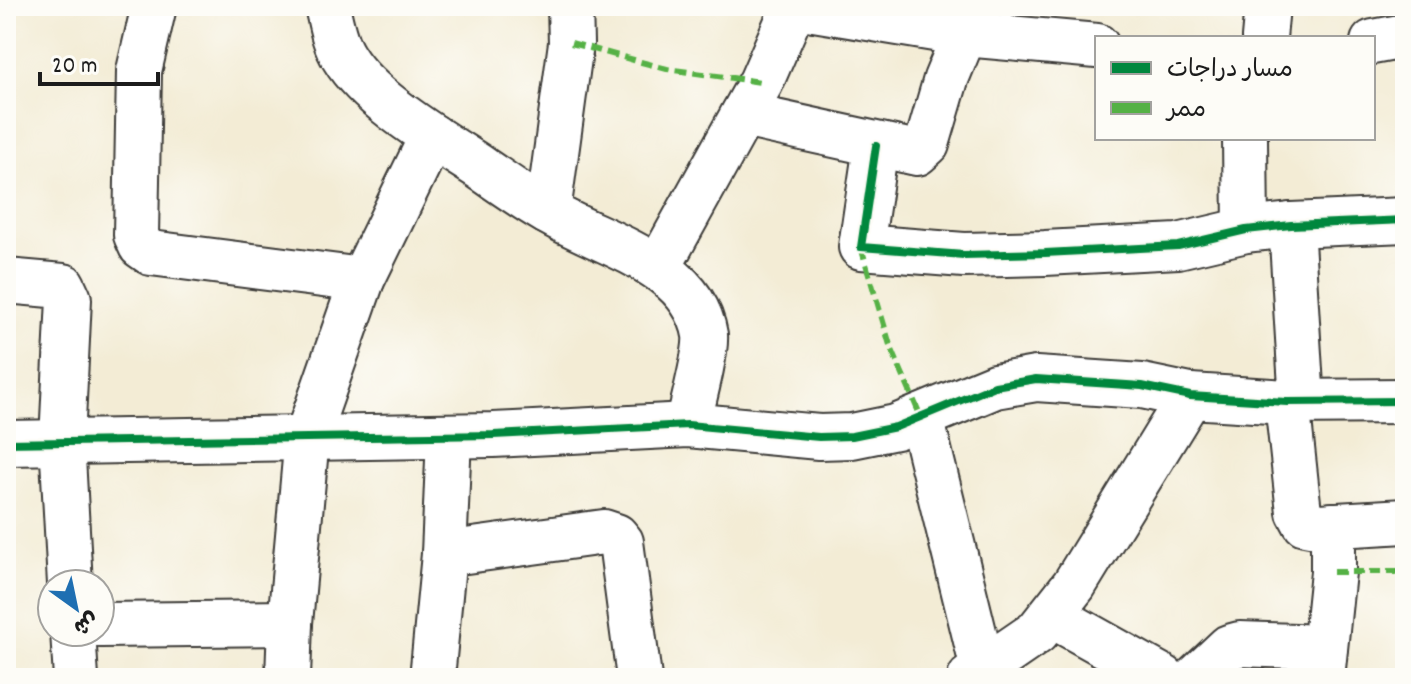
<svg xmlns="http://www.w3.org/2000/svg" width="1411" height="684" viewBox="0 0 1411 684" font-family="Dekko,'Playpen Sans Arabic',sans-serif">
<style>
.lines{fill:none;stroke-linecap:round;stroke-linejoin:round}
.minor-casing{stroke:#3c3b38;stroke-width:48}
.minor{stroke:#fff;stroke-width:44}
.quiet{stroke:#55b145;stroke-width:6;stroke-dasharray:12 6;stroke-linecap:butt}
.cycleway-casing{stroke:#fdfcf7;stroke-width:13}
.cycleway{stroke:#00873e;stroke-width:8}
</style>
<rect width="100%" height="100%" fill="#fdfcf7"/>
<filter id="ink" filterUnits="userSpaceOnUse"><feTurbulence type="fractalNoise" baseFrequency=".0125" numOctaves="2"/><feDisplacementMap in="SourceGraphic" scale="16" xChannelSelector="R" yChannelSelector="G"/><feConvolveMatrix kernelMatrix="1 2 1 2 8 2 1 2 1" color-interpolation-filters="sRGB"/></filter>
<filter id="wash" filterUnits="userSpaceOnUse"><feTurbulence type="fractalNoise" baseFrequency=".006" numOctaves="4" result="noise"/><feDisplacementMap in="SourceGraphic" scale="32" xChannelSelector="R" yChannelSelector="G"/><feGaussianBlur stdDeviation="1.8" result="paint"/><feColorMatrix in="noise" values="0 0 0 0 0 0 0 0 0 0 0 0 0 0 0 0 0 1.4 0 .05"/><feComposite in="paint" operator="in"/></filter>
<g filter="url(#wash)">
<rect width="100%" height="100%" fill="#f3ecd5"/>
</g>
<g filter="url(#ink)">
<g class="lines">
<g class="minor-casing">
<g id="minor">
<path d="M154 6 139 71 136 235 141 246 151 253 362 280"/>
<path d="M327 6C331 23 334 43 344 58 369 100 440 141 481 168 503 183 525 199 548 212 601 244 693 263 705 335 707 351 692 407 688 425"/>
<path d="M796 6 965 34 1097 46"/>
<path d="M1264 38 1267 6"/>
<path d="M1373 42 1405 36"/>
<path d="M743 115 917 153 927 144 946 79 976 6"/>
<path d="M1245 138 1246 230"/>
<path d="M876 146 861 247 964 255 1045 253 1178 246 1246 230 1291 225 1405 220"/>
<path d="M548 212 571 43 570 6"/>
<path d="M1291 225 1302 403"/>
<path d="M658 268 761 82 794 6"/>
<path d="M6 281 63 286 69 299 62 440 70 584"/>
<path d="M1287 402 1299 512 1305 523 1320 526 1405 521"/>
<path d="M921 417 983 669"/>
<path d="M6 443 493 435 688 425 819 437 852 436 896 427 995 386 1036 379 1142 386 1190 396 1287 402 1405 401"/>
<path d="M444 554 449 436"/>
<path d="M1053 616 1164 678"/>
<path d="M100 625 290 623"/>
<path d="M73 632 76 678"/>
<path d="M288 678 290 623 307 437 362 280 432 136"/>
<path d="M432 678 444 554 604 532 616 536 621 542 639 678"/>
<path d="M970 678 1037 632 1074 585 1190 396"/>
<path d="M1196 678 1229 647 1240 644 1325 647"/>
<path d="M1322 678 1333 572V525"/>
</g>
</g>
<use href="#minor" class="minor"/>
<g class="quiet">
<path d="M571 43 667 69 761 82"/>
<path d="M861 247 890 345 921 417"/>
<path d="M1333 572H1405"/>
<path d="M1160 678 1161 677"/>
</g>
<g class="cycleway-casing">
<g id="cycleway">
<path d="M876 146 861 247 964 255 1045 253 1178 246 1246 230 1291 225 1405 220"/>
<path d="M6 443 493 435 688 425 819 437 852 436 896 427 995 386 1036 379 1142 386 1190 396 1287 402 1405 401"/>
</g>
</g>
<use href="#cycleway" class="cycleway"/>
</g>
</g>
<rect width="1411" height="684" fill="none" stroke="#fdfcf7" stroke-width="32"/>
<rect x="1095" y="36" width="280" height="104" fill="#fdfcf7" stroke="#a3a29f" stroke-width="2"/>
<rect x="1111" y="62" width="40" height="12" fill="#00873e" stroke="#a3a29f" stroke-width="2"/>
<text x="1167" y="76" font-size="24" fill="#1c1c1c">مسار دراجات</text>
<rect x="1111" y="102" width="40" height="12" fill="#55b145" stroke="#a3a29f" stroke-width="2"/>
<text x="1167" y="116" font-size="24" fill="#1c1c1c">ممر</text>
<g transform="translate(76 608) rotate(147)"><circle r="38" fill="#fdfcf7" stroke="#a3a29f" stroke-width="2"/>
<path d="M0-6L14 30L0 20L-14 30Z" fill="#1f6fb2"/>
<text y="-12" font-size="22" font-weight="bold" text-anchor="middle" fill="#1c1c1c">ش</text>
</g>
<path d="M40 72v12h118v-12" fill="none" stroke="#1c1c1c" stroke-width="4"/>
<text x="52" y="72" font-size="24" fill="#1c1c1c" stroke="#fdfcf7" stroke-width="6" paint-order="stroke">20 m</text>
</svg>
